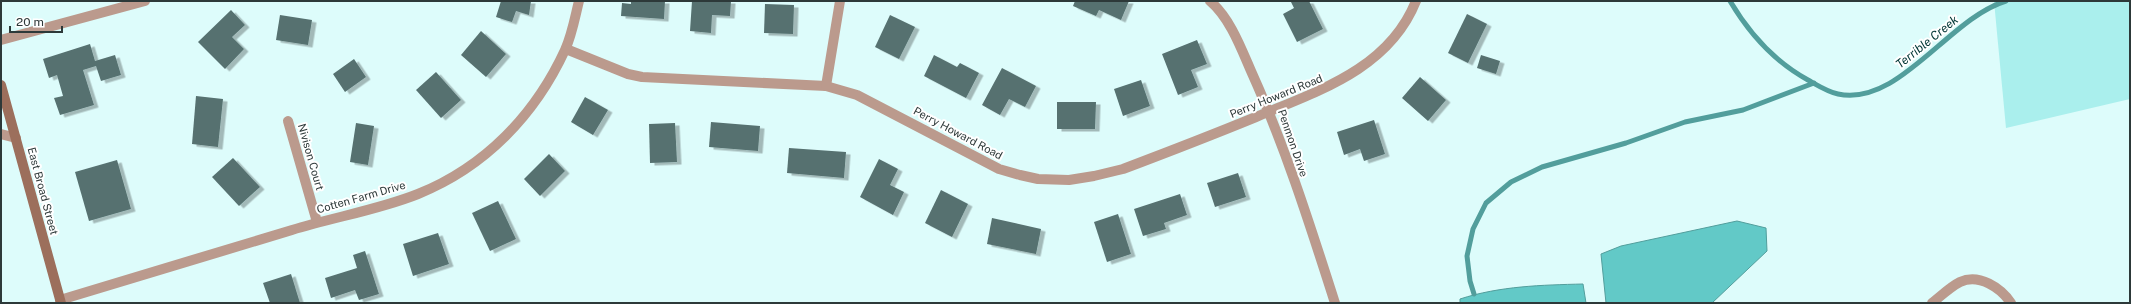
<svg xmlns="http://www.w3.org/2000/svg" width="2131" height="304" viewBox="0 0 2131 304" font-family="'Public Sans',sans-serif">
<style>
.green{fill:#aaefed}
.water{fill:#62c9c7;stroke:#529e9c}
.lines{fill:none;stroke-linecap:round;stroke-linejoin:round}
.stream{stroke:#529e9c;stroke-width:5}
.building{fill:#567170;filter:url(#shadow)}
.service{stroke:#bb9a8d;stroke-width:10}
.minor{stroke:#bb9a8d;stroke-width:10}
.secondary{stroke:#9c6f5c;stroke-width:10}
.labels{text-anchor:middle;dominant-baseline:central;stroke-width:4;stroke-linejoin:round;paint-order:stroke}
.street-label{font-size:11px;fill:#2d3939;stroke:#fff}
.water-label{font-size:12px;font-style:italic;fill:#013534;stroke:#fff}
</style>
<defs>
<filter id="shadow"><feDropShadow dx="4.5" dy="2.5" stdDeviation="0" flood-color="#0004"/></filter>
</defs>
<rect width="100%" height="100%" fill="#ddfcfb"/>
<path class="green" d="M1994 1H2130V99L2006 128Z"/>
<g class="water">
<path d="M1737 221 1766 228 1767 251 1712 303H1606L1601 254 1621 246Z"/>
<path d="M1583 284 1586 303H1460V299C1500 286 1542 285 1583 284Z"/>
</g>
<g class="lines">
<g class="stream">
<path d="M1730 1C1749 33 1775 62 1808 80 1817 85 1828 92 1838 94 1899 107 1949 18 2006 1"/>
<path d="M1474 294 1470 281 1467 256 1473 229 1486 203 1511 182 1542 167 1626 143 1685 122 1743 110 1814 83"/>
</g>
</g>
<g class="building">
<path d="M501 1H531L529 15 516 11 512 22 496 17Z"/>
<path d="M631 1H665L664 19 621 16 622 3 631 4Z"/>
<path d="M692 1H731L730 16 712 15 711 33 690 31Z"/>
<path d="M1075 1H1129L1121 20 1099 10 1096 16 1073 6Z"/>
<path d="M1293 1H1309L1323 29 1297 42 1283 14 1294 8 1291 2Z"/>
<path d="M765 4 794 5 793 34 764 33Z"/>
<path d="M231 10 245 25 232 37 244 49 225 69 198 42Z"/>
<path d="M1467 14 1487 24 1468 63 1448 53Z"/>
<path d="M280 15 312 20 308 45 276 40Z"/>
<path d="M890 15 915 27 899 59 875 47Z"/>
<path d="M481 31 506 54 486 77 461 55Z"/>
<path d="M1197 40 1207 64 1191 70 1198 87 1178 95 1162 54Z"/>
<path d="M90 44 95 61 115 55 121 75 101 81 96 66 83 70 94 105 60 115 54 98 63 96 57 75 49 78 43 59Z"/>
<path d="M934 55 957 67 960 63 979 73 966 98 924 76Z"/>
<path d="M1481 55 1500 61 1496 74 1477 68Z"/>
<path d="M354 59 366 77 345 92 333 74Z"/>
<path d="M1002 68 1036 86 1025 107 1009 99 1000 115 982 105Z"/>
<path d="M436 72 461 100 441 118 416 90Z"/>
<path d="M1420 77 1446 100 1428 121 1402 98Z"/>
<path d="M1141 80 1150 106 1123 116 1114 89Z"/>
<path d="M196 96 223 99 218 147 192 144Z"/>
<path d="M585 97 608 110 593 135 571 122Z"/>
<path d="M1057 102H1096L1095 129H1057Z"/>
<path d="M1374 120 1385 154 1364 161 1360 149 1344 155 1337 132Z"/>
<path d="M711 122 760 126 758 151 709 147Z"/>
<path d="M356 123 374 126 368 165 350 162Z"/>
<path d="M675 123 677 162 650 163 649 124Z"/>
<path d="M789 148 846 152 844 178 787 173Z"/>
<path d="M549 154 565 171 540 196 524 179Z"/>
<path d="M233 158 260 187 239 206 212 177Z"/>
<path d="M879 159 898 169 890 185 904 192 893 215 860 197Z"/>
<path d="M117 160 131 209 89 221 75 172Z"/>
<path d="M1238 173 1246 197 1215 207 1207 183Z"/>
<path d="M941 190 968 204 952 237 925 223Z"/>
<path d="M1180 194 1187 215 1164 223 1166 229 1143 236 1134 209Z"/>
<path d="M498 201 516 239 490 251 472 213Z"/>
<path d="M1118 214 1131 254 1107 262 1094 222Z"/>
<path d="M992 218 1041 229 1036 254 987 244Z"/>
<path d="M438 233 449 264 413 276 403 244Z"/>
<path d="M365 251 379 294 359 300 355 290 331 298 325 278 357 268 353 255Z"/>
<path d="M291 274 300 303H270L263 283Z"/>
</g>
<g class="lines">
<path class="service" d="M1 134 16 138"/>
<g class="minor">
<path d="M1210 1C1230 18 1241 48 1251 71 1285 146 1310 225 1335 303"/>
<path d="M1 40 145 1"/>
<path d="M566 49 628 74 642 77 826 86 857 95 999 169 1020 175 1038 179 1069 180 1094 176 1123 169C1168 152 1212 135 1256 117 1318 91 1389 69 1416 1"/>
<path d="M826 86 840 1"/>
<path d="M288 121 317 222"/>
<path d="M60 300C138 276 215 253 292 230 334 217 378 210 418 194 485 167 535 115 565 50 572 35 575 17 579 1"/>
<path d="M1932 303C1941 296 1950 287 1960 282 1979 273 2001 288 2011 303"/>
</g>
<path class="secondary" d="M1 85 61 303"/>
</g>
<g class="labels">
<g class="street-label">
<text transform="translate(1276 96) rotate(-22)">Perry Howard Road</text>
<text transform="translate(958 133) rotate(28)">Perry Howard Road</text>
<text transform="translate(1293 143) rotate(71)">Penmon Drive</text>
<text transform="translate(311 157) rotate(74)">Nivison Court</text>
<text transform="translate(43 191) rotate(75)">East Broad Street</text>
<text transform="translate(361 197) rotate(-16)">Cotten Farm Drive</text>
</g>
<g class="water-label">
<text transform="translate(1927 42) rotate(-39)">Terrible Creek</text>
</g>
</g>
<rect width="2131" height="304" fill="none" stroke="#2d3939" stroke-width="4"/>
<path d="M10 26v6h52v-6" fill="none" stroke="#2d3939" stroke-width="2"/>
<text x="16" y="26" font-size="12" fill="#2d3939" stroke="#ffffff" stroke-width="3" paint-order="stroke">20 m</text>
</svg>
